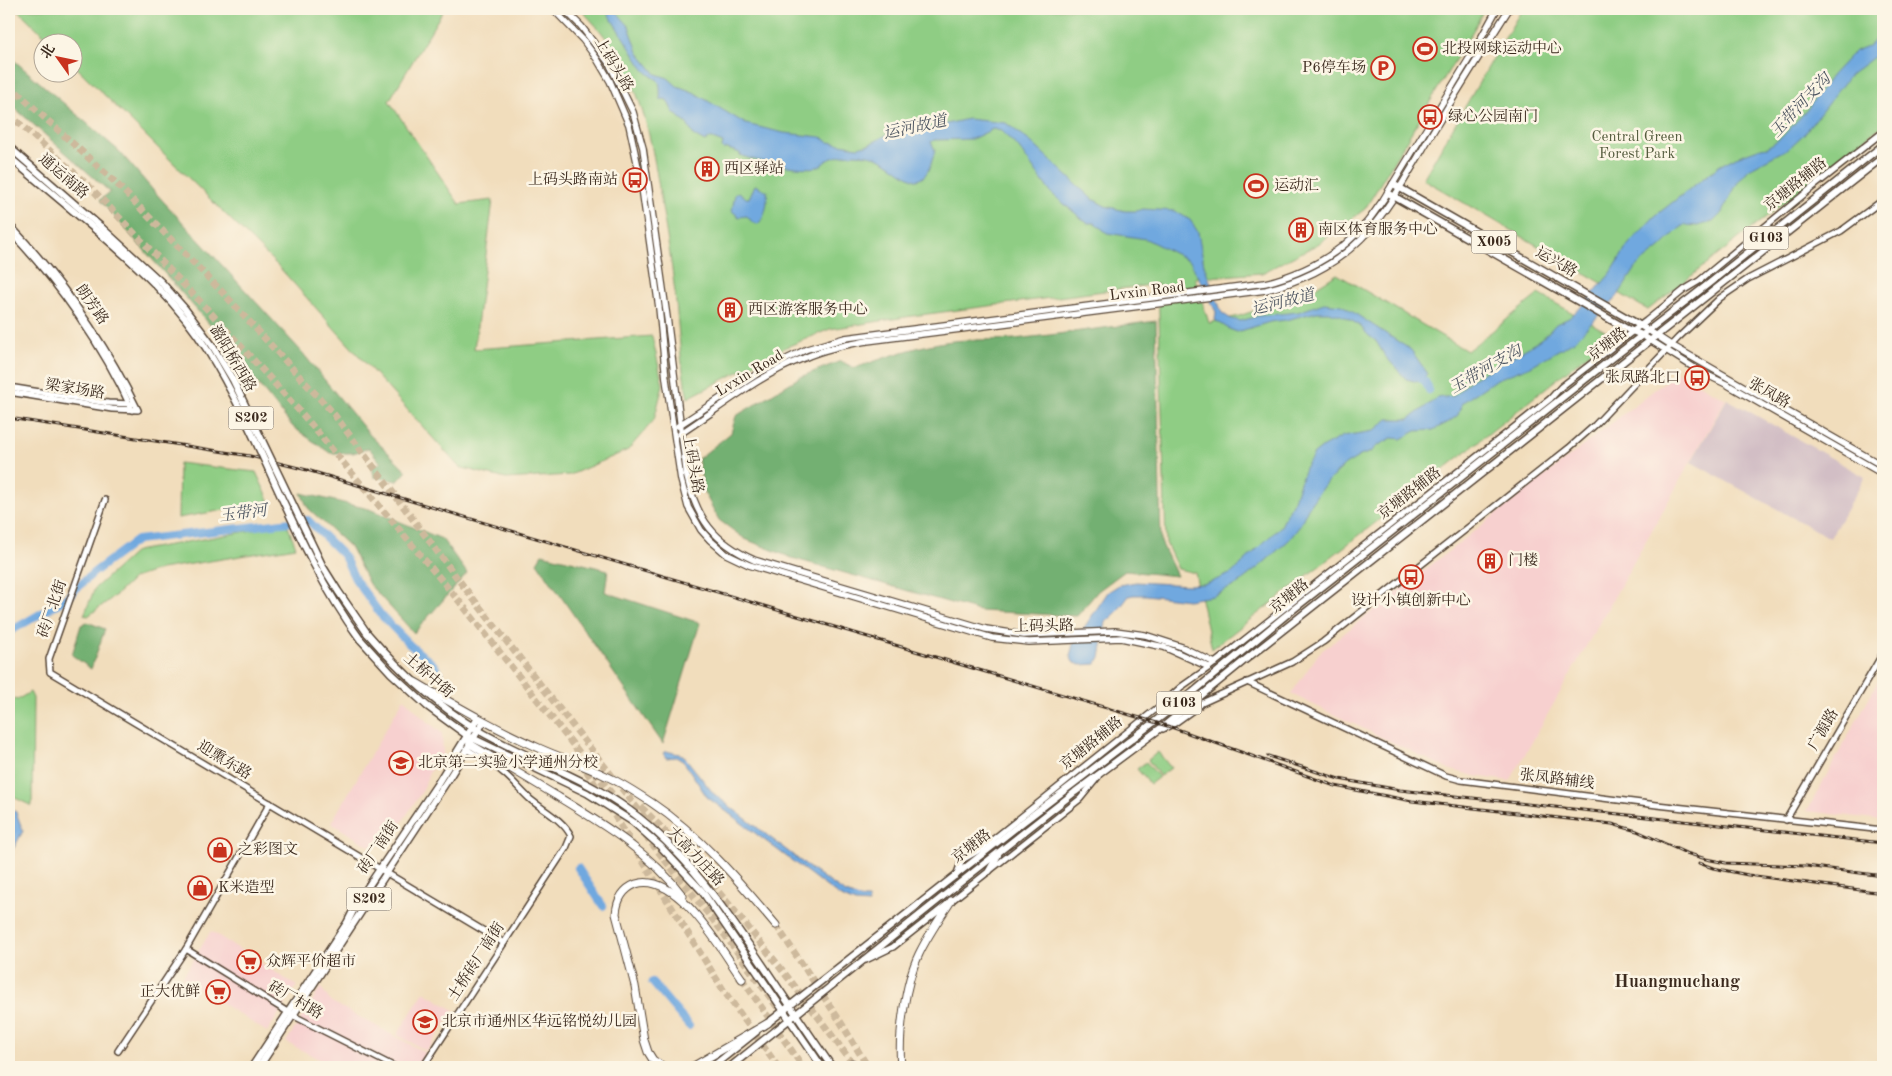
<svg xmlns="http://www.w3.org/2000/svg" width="1892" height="1076" viewBox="0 0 1892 1076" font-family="'Old Standard TT','Noto Serif SC',serif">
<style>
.built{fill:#f7d0cf}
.industrial{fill:#d2bec5}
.green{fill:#8fcd84;stroke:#657c51}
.forest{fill:#73b072;stroke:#576d48}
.water{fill:#70a8df;stroke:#56697e}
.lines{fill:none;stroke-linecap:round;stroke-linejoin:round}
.river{stroke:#70a8df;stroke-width:8}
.motorway-tunnel{stroke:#cdb99c;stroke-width:7;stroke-dasharray:7 3.5;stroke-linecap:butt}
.tertiary-casing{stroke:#564536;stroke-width:8}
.secondary-casing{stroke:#564536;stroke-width:8}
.primary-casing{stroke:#564536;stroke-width:9}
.trunk-casing{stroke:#564536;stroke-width:9}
.motorway-casing{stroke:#564536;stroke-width:9}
.tertiary{stroke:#fff;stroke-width:5}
.secondary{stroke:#fff;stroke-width:5.5}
.primary{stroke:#fff;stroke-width:6}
.trunk{stroke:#fff;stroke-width:6}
.motorway{stroke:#fff;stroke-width:7}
.rail-casing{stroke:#3b2a1e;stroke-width:3}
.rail{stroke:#fcf5e5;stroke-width:1;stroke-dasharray:4;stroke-linecap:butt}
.primary-bridge-casing{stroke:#564536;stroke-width:9;stroke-linecap:butt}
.primary-bridge{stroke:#fff;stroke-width:6}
.labels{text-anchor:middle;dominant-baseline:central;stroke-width:5;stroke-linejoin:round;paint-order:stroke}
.shield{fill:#fcf5e5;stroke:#75675a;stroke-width:1}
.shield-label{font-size:14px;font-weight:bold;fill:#3b2a1e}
.poi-label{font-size:15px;fill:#3b2a1e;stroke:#fcf5e5;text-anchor:start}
.street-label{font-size:15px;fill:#3b2a1e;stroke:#fcf5e5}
.park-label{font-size:15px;fill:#545b3d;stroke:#fcf5e5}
.water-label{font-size:16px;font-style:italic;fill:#4e5662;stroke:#fcf5e5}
.quarter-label{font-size:18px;font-weight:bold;fill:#3b2a1e;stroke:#fcf5e5}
</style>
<rect width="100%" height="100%" fill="#fcf5e5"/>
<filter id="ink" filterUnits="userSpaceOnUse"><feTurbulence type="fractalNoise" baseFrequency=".02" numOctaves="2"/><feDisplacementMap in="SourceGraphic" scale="10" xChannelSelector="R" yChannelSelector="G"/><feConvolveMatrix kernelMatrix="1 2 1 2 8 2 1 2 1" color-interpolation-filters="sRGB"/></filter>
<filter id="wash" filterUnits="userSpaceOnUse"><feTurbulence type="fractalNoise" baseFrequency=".0096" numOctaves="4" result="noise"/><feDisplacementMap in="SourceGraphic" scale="20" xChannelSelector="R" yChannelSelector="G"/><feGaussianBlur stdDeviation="1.12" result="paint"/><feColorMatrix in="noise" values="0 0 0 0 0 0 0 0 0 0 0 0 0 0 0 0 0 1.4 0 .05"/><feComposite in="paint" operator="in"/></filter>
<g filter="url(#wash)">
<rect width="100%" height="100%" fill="#f1ddbc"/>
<g class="built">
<path d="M1677 372 1726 399 1510 781 1475 776 1448 769 1291 694 1319 653Z"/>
<path d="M1883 672V820L1807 811Z"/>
<path d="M404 698 422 717 442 733 443 754 429 773 423 790 389 842 369 846 331 823Z"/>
<path d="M211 931 297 986 267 1032 182 978Z"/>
<path d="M321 987 330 1001 426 1053 417 1067H334L286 1042Z"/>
<path d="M424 992 454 1010 427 1051 397 1035Z"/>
</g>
<path class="industrial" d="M1727 399 1865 477 1830 538 1691 462Z"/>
<g class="green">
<path d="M17 9H444L389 101 459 204 493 200 474 349 652 336 663 385 654 420 628 450 570 475 506 479 459 467 279 267 73 64 72 42H51Z"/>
<path d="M580 9H1484L1474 29 1365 209 1318 244 1262 273 1195 278 1209 323 1239 316 1307 293 1337 274 1467 351 1539 294 1612 335 1423 486 1212 649 1195 573 1178 569 1166 543 1158 284 912 316 830 329 784 348 688 398C680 364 679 329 675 293 672 265 667 236 662 207 650 129 640 67 580 9Z"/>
<path d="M1522 9H1883V125L1648 310 1423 179Z"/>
<path d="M179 463 256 472 270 502 178 518Z"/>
<path d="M287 524 296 547 161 569 134 578 116 595 88 616 84 615 95 588 136 551Z"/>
<path d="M30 692 33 698 32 806 9 795V696L17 700Z"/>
<path d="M1158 752 1171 768 1160 776 1148 760Z"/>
<path d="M1146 762 1159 777 1150 784 1137 769Z"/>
</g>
<g class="forest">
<path d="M9 56 119 151 152 189 301 351 369 434 407 471 398 481 374 477 372 466 381 463 369 448 353 453H330L293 427 211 326 100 200 110 192 9 103Z"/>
<path d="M1156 321 1161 542 1177 576 1125 571 1098 591 1077 616 979 611 792 558 745 539 719 520 704 492 698 459 731 433 736 416 800 377 841 361 854 368C882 359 910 348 939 343 965 338 989 341 1015 339 1062 334 1109 327 1156 321Z"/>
<path d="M301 493 369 509 442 539 467 573 414 633 369 584 351 548 308 508Z"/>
<path d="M542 554 608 570 605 592 700 623 663 744 537 562Z"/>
<path d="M87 622 105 629 91 669 72 655 81 625Z"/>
</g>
<g class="water">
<path d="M605 9H614L629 26 638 52 656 74 668 78 677 86 693 92 746 124 784 133 821 137 829 142 858 147 870 144 888 134 929 128 968 119 1006 123 1032 143 1091 198 1105 206 1125 211H1136L1143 209 1175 211 1190 220 1198 232 1204 265 1222 313 1231 319 1241 321 1258 316 1298 312 1324 303 1342 305 1411 350 1428 374 1418 382 1406 379 1385 356 1376 341 1368 335 1361 327 1351 320 1340 315 1328 312H1317L1286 320 1270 322 1237 332 1229 329 1215 320 1216 312 1190 261 1146 239 1107 233 1095 223H1087L1051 193 1019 148 1001 131 993 129 972 139 934 140 931 142 935 150C932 161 928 180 915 180 898 173 886 157 868 155 853 153 839 154 826 161 824 162 823 165 820 166 810 172 752 161 740 155V153L725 148 724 150 722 148 723 143 710 138 705 142 694 136 687 124 673 112 667 100 663 99 660 101C661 70 657 86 642 67Z"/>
<path d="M1883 33V50L1850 75 1804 134 1789 148 1749 169 1738 182 1721 214 1713 222 1697 226 1685 225 1679 229 1661 247 1638 265 1617 297 1574 341 1531 366 1495 380 1466 400 1462 403 1458 415 1449 422 1433 430 1416 431 1401 439 1392 438 1388 440 1377 446 1371 452 1360 456 1345 465 1325 484 1309 506 1299 527 1289 540 1260 566 1236 585 1213 596 1188 600 1146 595H1133L1129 596 1116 613 1106 622 1100 658 1096 664 1080 665 1073 662 1070 656 1073 644 1108 592 1119 585 1136 582 1189 585 1203 584 1211 582 1232 573 1281 526 1294 500 1305 468 1314 454 1323 447 1343 436 1374 431 1388 419H1409L1437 398 1454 396 1471 380 1529 347 1546 335 1556 324 1569 318 1581 307 1611 273 1628 245 1655 216 1719 166 1736 157 1761 148 1768 147 1782 137 1806 111 1832 75 1849 57 1855 51 1868 46Z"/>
<path d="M755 185 767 191C768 201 766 217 758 224L753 223 747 216 739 217 732 211 735 194 739 192 746 198H749Z"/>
<path d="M666 751 683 755 714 794 812 870 844 892 861 899H868L869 904 855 903 839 896 707 797 684 762 676 757 666 758 663 753Z"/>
<path d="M9 808 16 812 23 831 9 857Z"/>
</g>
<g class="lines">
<g class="river">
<path d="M1413 374 1425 381 1429 390"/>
<path d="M9 632 64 600 93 573 137 540 308 520 344 556 355 579 381 615 410 645 433 664 439 672"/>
<path d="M578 868 603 906"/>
<path d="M652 982 689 1026"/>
</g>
</g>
</g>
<g filter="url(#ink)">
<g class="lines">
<g class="motorway-tunnel">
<path d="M9 85 116 183 226 296 333 413 464 587 652 827"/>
<path d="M9 114 91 188 210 312 304 416 464 607 635 823"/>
<path d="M581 762 724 991 778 1067"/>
<path d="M641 807C674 839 703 874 733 909 774 959 814 1010 852 1063"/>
<path d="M645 835 722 931 783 1015"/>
<path d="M663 841 680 864"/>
<path d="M776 925 840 1021 868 1067"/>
<path d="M750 957 784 1002"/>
<path d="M742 979 803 1067"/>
</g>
<g class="tertiary-casing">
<g id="tertiary">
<path d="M9 224C61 279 105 342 138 410L112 409 9 392"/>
<path d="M9 231C57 280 104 347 132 410"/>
<path d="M9 387 108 403 132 404"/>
<path d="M105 500 49 659 50 672 504 943"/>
<path d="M1247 682 1446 776 1461 780 1657 805 1883 830"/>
<path d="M1189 706 1202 703 1292 662 1323 642 1569 448 1595 425 1678 338 1720 298 1748 279 1841 231 1883 200"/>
<path d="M1163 729 1175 723 1200 705"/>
<path d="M1786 820 1883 653"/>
<path d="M956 876 962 860 981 849 1161 705 1181 687 1211 666 1550 399 1561 387 1646 321 1684 290 1699 281 1813 187 1883 132"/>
<path d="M186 949 294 1016 395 1067"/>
<path d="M866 960 893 947 1080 799 1098 777"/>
<path d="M118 1051 186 949 270 803"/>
<path d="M423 1067 566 848 571 836C563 820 545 811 531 800 522 792 515 783 506 775 494 764 480 757 466 749"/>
</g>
</g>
<g class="secondary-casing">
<g id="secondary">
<path d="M553 9 583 40 597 59 610 81 629 125 641 181 659 308 666 379 681 480 688 507 701 530 710 540 726 554 749 565 992 638 1029 642 1121 638 1164 647 1209 667"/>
<path d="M564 9 581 26 609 63 633 112 643 148 667 317 687 477C697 519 714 542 754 560L986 629 1024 635 1115 631 1145 635 1182 647 1215 663"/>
<path d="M1648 330 1671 345 1883 466"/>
<path d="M1642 335 1701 372 1728 385 1883 474"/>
<path d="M678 426 760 372 807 349 845 338 1265 283C1305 273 1340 255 1367 222 1373 215 1378 207 1383 200L1475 49 1497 9"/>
<path d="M680 434C720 408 759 375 804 358 824 349 846 345 867 341L1266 290C1366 265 1388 206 1437 125 1460 86 1485 47 1509 9"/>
</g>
</g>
<g class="primary-casing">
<g id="primary">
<path d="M9 147 101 227"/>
<path d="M9 157 97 231"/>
<path d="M1393 184 1648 330"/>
<path d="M1388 193 1627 329 1642 335"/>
<path d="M367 633C399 670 436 705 478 730 527 759 583 776 629 810 684 850 724 908 762 964 785 998 808 1033 832 1067"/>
<path d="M360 639 391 673 427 706 468 736 587 793 633 822 661 847 702 891 822 1067"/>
<path d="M252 1067 347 923 357 903 436 786 478 718"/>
<path d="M259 1067 449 778 484 721"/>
</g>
</g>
<g class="trunk-casing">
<g id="trunk">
<path d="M989 871 998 855"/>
<path d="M764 1026 1022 823 1192 693 1285 616 1601 367 1707 285 1883 145"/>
<path d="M712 1067 756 1032"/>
<path d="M730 1067 966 878 1075 792 1165 725 1245 660 1883 157"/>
</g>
</g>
<g class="motorway-casing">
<g id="motorway">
<path d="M415 682C455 705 496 729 539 748 561 758 584 765 606 776 622 783 637 793 652 803 700 835 739 881 776 925"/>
<path d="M468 736 470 744C498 761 527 778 555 795 601 823 650 852 683 896"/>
<path d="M852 1063 854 1067"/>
<path d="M664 1067 653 1060 648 1052 644 1040 635 986 616 914C617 900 623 889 636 884 678 871 721 950 742 979"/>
<path d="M688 1067 694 1066 768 1023"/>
<path d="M901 1067C898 1035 905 983 919 954 928 935 940 918 951 901"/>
</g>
</g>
<use href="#tertiary" class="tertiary"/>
<use href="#secondary" class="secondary"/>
<use href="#primary" class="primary"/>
<use href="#trunk" class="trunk"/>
<use href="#motorway" class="motorway"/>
<g class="rail-casing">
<g id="rail">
<path d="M9 418 250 456 307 470 1174 728 1335 786 1412 801 1612 824 1637 831 1686 853 1706 859 1726 863 1806 866 1883 876"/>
<path d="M1268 756 1339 779 1400 790 1883 843"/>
<path d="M1699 863 1713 868 1748 875 1883 893"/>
</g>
</g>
<use href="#rail" class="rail"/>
<g class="primary-bridge-casing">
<g id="primary-bridge">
<path d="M101 227 161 282 185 309 212 345 233 380 323 567 338 591 367 633"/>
<path d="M97 231C138 266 179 304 208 351 265 443 295 551 360 639"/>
</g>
</g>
<use href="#primary-bridge" class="primary-bridge"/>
</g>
</g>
<defs>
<g id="stadium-ring" transform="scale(1.25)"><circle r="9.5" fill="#fcf5e5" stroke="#c8321e" stroke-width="1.5"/><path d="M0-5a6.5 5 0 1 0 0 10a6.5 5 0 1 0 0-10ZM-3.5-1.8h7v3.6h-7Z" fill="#c8321e"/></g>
<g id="parking-ring" transform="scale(1.25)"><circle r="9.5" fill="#fcf5e5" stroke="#c8321e" stroke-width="1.5"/><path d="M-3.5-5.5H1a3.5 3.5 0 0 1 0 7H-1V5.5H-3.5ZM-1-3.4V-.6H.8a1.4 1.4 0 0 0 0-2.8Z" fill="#c8321e"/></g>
<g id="bus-ring" transform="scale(1.25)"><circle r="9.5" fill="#fcf5e5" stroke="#c8321e" stroke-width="1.5"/><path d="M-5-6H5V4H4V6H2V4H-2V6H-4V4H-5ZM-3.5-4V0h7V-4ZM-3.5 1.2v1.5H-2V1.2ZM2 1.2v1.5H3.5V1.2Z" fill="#c8321e"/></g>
<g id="building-ring" transform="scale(1.25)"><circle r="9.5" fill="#fcf5e5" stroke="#c8321e" stroke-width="1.5"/><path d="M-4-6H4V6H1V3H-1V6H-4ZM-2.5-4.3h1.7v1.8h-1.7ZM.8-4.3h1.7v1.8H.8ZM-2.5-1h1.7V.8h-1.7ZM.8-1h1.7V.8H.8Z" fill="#c8321e"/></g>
<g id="school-ring" transform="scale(1.25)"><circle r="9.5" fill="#fcf5e5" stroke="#c8321e" stroke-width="1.5"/><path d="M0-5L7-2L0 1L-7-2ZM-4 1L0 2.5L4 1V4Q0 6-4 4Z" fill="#c8321e"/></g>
<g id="shop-ring" transform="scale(1.25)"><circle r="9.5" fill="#fcf5e5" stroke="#c8321e" stroke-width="1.5"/><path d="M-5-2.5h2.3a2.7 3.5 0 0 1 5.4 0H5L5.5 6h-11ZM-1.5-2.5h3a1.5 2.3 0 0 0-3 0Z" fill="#c8321e"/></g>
<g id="supermarket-ring" transform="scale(1.25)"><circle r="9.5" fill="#fcf5e5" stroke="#c8321e" stroke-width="1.5"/><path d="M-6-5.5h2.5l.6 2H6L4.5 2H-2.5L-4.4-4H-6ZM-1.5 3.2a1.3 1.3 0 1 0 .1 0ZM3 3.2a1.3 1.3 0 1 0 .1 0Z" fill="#c8321e"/></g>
</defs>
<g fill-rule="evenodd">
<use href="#stadium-ring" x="1425" y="49"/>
<use href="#parking-ring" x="1383" y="68"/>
<use href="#bus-ring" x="1430" y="117"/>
<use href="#building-ring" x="707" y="169"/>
<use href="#bus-ring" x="635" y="180"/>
<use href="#stadium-ring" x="1256" y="186"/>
<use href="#building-ring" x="1301" y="230"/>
<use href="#building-ring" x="730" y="310"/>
<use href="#bus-ring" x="1697" y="378"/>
<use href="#building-ring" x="1490" y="561"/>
<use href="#bus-ring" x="1411" y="577"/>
<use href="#school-ring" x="401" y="763"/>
<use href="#shop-ring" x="220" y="850"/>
<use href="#shop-ring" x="200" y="888"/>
<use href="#supermarket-ring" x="249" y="962"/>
<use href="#supermarket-ring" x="218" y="992"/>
<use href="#school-ring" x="425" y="1022"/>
</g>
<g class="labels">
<g class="shield">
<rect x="1743.5" y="226.5" width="45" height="23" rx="4"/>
<rect x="1471.5" y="230.5" width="45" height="23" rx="4"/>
<rect x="228.5" y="406.5" width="45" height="23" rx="4"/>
<rect x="1156.5" y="691.5" width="45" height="23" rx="4"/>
<rect x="346.5" y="887.5" width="45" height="23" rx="4"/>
</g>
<g class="shield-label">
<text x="1766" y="238">G103</text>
<text x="1494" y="242">X005</text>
<text x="251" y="418">S202</text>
<text x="1179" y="703">G103</text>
<text x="369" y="899">S202</text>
</g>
<g class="poi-label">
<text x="1442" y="49">北投网球运动中心</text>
<text x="1366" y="68" text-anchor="end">P6停车场</text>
<text x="1448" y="117">绿心公园南门</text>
<text x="724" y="169">西区驿站</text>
<text x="618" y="180" text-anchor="end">上码头路南站</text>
<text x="1274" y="186">运动汇</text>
<text x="1318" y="230">南区体育服务中心</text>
<text x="748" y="310">西区游客服务中心</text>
<text x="1680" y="378" text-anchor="end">张凤路北口</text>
<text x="1508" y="561">门楼</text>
<text x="1411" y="601" text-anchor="middle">设计小镇创新中心</text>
<text x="418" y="763">北京第二实验小学通州分校</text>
<text x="238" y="850">之彩图文</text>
<text x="218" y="888">K米造型</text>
<text x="266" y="962">众辉平价超市</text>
<text x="200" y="992" text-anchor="end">正大优鲜</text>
<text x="442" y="1022">北京市通州区华远铭悦幼儿园</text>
</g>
<g class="street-label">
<text transform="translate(613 65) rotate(59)">上码头路</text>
<text transform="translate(63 177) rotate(41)">通运南路</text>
<text transform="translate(1796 185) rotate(-39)">京塘路辅路</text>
<text transform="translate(1556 263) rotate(30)">运兴路</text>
<text transform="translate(1147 292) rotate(-7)">Lvxin Road</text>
<text transform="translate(91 305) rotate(55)">朗芳路</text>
<text transform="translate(1608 345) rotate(-38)">京塘路</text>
<text transform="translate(232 359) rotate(59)">潞阳桥西路</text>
<text transform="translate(750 374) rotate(-31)">Lvxin Road</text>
<text transform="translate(75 390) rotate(9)">梁家场路</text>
<text transform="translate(1769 394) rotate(30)">张凤路</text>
<text transform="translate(692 464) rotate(80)">上码头路</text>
<text transform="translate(1410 494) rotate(-38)">京塘路辅路</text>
<text transform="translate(1290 597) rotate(-39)">京塘路</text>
<text transform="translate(53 609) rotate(-71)">砖厂北街</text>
<text transform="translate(1044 627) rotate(-1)">上码头路</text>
<text transform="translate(428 676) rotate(41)">土桥中街</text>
<text transform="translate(1824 730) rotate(-60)">广源路</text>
<text transform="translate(1092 744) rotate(-39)">京塘路辅路</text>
<text transform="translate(224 761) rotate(31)">迎熏东路</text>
<text transform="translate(1557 780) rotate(7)">张凤路辅线</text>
<text transform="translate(972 847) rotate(-38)">京塘路</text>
<text transform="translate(379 848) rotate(-56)">砖厂南街</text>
<text transform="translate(695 857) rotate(47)">大高力庄路</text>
<text transform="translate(477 962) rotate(-57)">土桥砖厂南街</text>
<text transform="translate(295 1001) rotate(30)">砖厂村路</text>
</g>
<g class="park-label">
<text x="1637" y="137">Central Green<tspan x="1637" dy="17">Forest Park</tspan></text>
</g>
<g class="water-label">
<text transform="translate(1801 106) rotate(-47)">玉带河支沟</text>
<text transform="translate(915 128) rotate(-12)">运河故道</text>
<text transform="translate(1283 303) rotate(-14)">运河故道</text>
<text transform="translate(1486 370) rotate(-30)">玉带河支沟</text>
<text transform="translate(243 514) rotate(-7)">玉带河</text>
</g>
<g class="quarter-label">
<text x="1677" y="982">Huangmuchang</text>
</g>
</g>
<rect width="1892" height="1076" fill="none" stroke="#fcf5e5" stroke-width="30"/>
<g transform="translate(58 58) rotate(303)"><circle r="24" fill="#fcf5e5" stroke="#afa495"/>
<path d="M0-4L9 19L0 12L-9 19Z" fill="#c8321e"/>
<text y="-8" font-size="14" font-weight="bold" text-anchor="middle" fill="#3b2a1e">北</text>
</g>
</svg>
